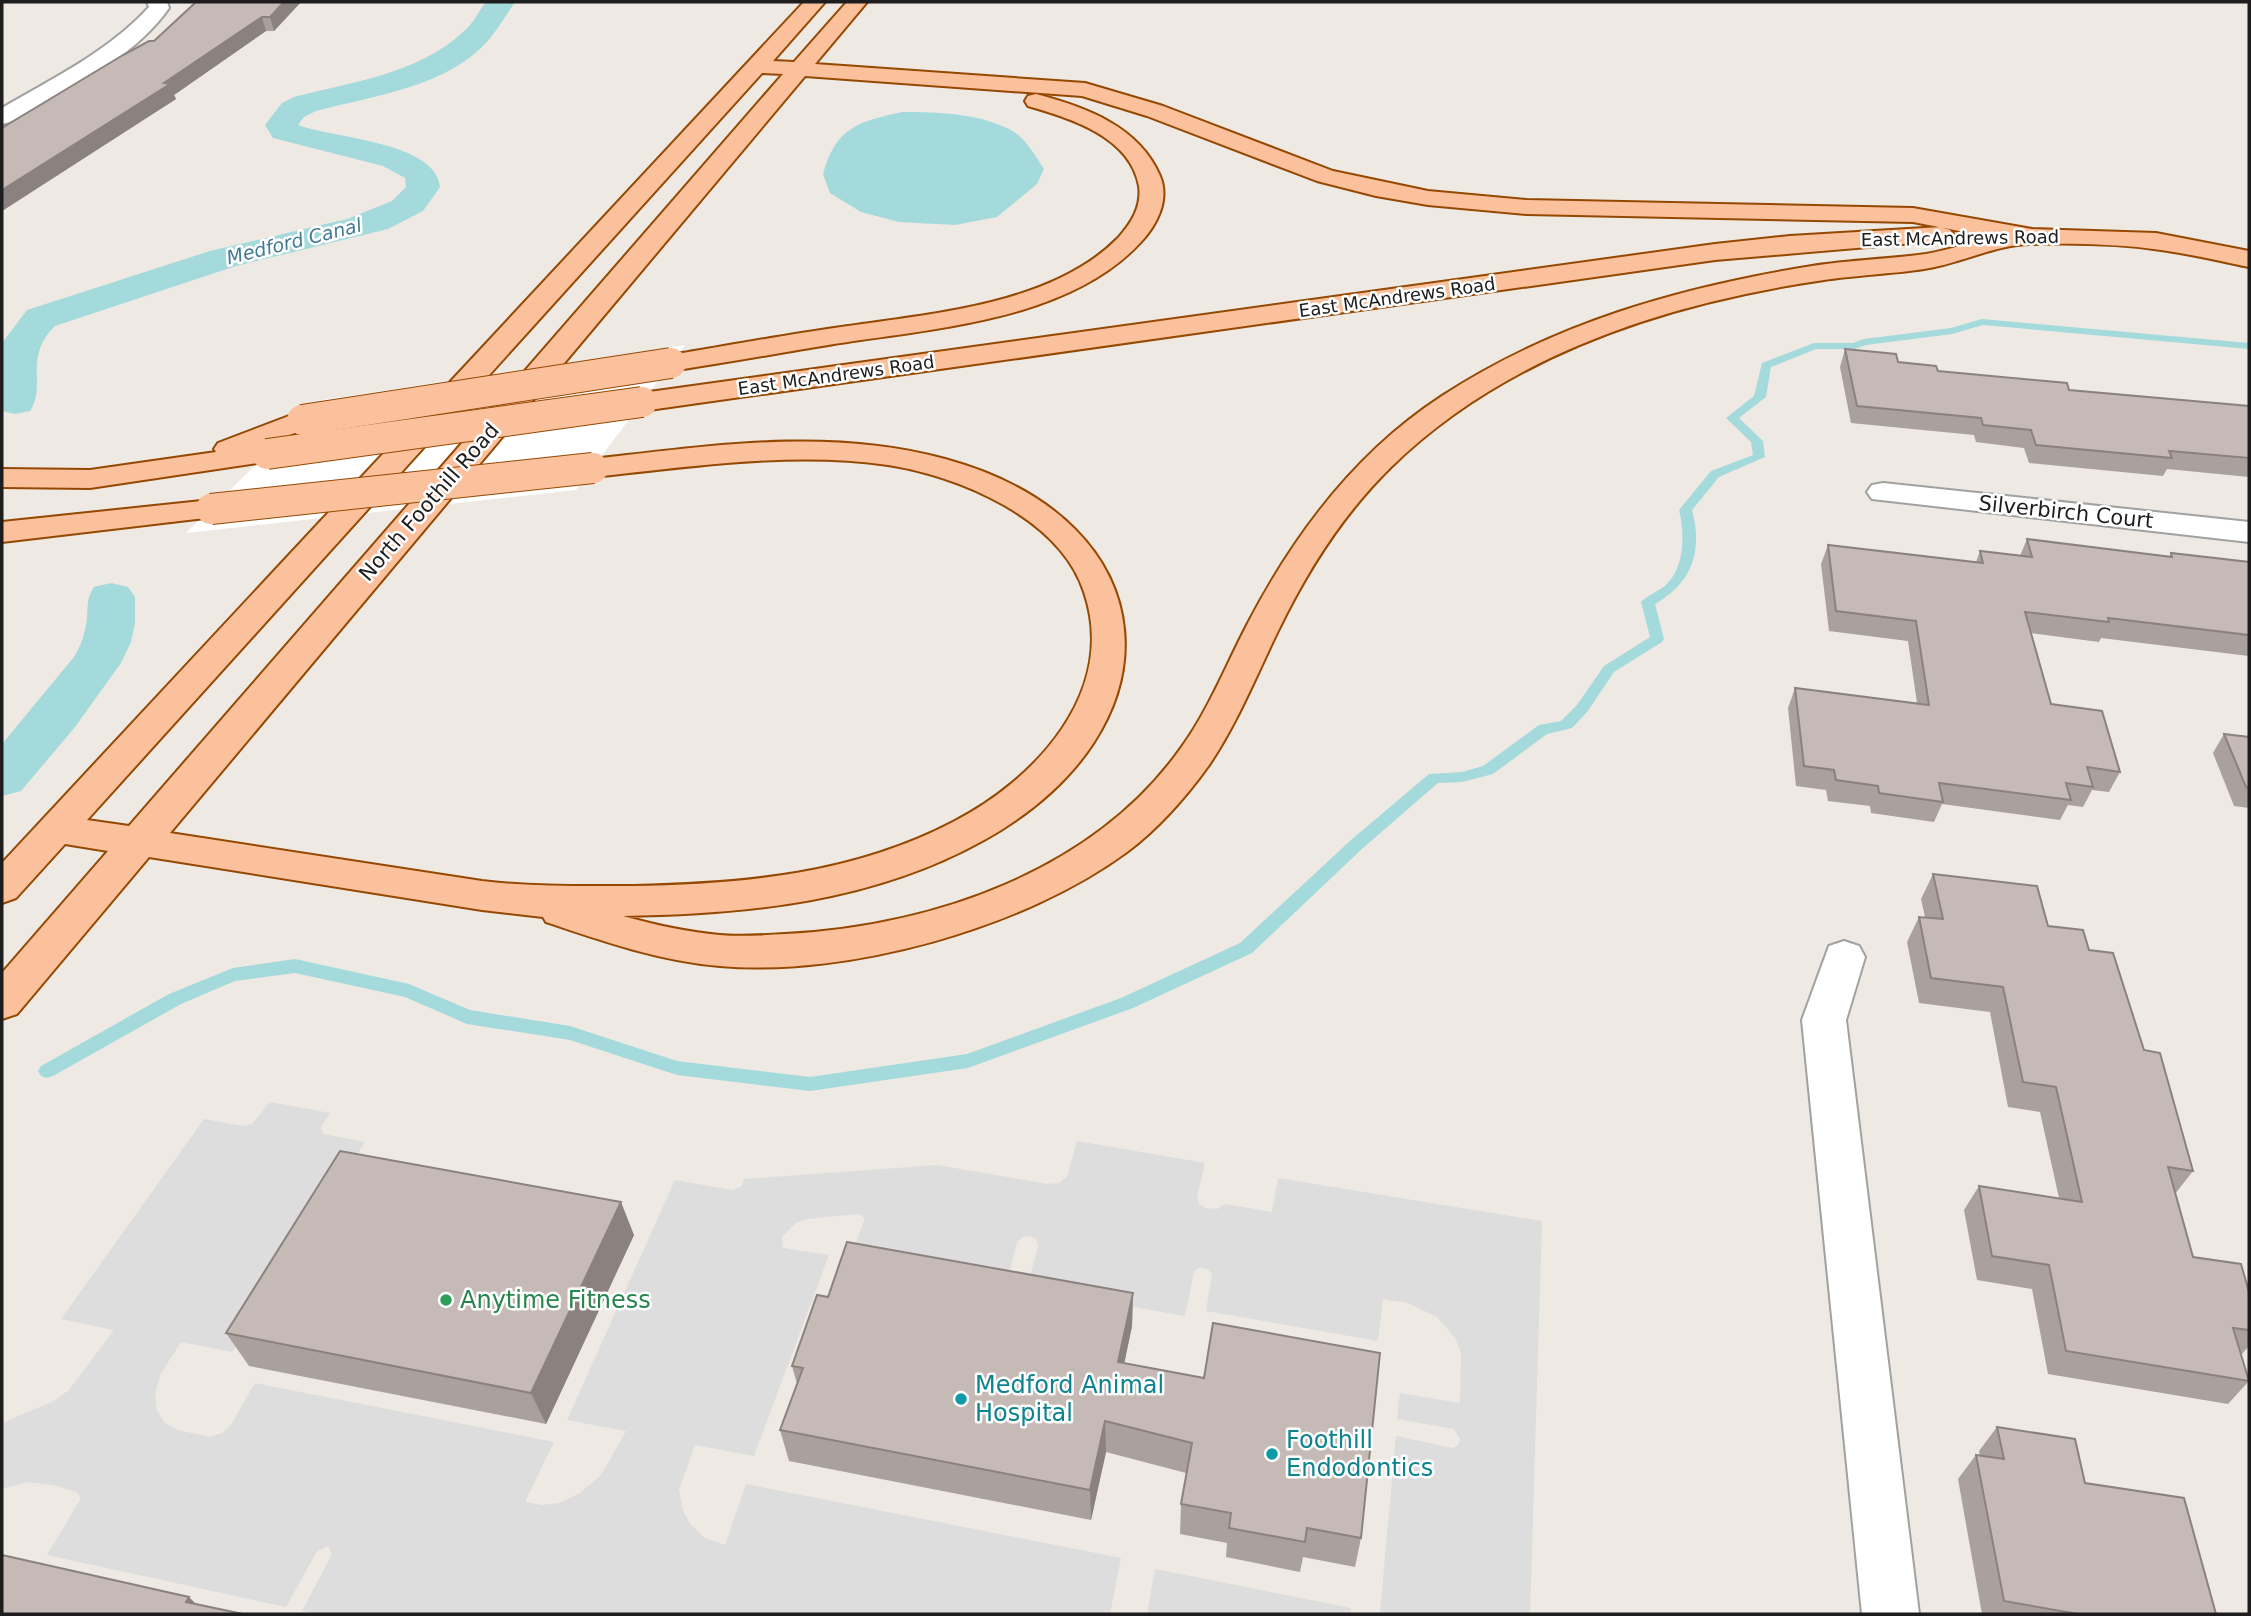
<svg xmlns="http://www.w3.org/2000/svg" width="2251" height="1616" viewBox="0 0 2251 1616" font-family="'DejaVu Sans',sans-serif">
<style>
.parking{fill:#ddd}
.water{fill:#a4dadc}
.pier{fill:#fff}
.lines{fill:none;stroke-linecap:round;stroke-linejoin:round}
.stream{fill:#a4dadc;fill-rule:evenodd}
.canal{fill:#a4dadc;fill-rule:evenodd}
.minor-casing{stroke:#a1a1a1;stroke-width:4}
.major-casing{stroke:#954801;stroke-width:4}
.minor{fill:#fff;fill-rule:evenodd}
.major{fill:#fbc09c;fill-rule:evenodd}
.major-bridge-casing{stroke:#954801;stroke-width:32;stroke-linecap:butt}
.major-bridge{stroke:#fbc09c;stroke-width:30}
.wall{fill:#aaa09d}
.shaded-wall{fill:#8b8280}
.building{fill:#c6bab7;stroke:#8b8280;stroke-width:2}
.leisure-dot{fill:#2e9e5b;stroke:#fff;stroke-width:2.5}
.culture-dot{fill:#0f9aa8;stroke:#fff;stroke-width:2.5}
.labels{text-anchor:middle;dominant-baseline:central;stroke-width:5;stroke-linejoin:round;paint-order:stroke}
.far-street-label{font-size:18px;fill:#1d1d1d;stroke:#fff}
.far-water-label{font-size:19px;font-style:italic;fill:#427b95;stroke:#fff}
.street-label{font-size:21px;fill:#1d1d1d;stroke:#fff}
.near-leisure-label{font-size:24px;fill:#27864d;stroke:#fff;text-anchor:start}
.near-culture-label{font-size:24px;fill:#0d838f;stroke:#fff;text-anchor:start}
</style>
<rect width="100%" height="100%" fill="#eee9e3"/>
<g class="parking">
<path d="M270 1102 330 1113 321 1127 323 1134 365 1142 232 1352 181 1342 160 1375 155 1395 157 1410 165 1423 177 1430 211 1437 222 1433 230 1426 255 1383 554 1442 525 1502 542 1505 559 1503 580 1493 601 1475 626 1431 567 1420 675 1180 732 1190 742 1186 744 1179 937 1165 1048 1184 1059 1183 1067 1177 1077 1141 1205 1163 1197 1197 1199 1204 1206 1208 1217 1209 1225 1204 1272 1212 1278 1178 1542 1221 1530 1614H1393L1380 1612 1396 1436 1453 1448 1458 1445 1460 1439 1454 1429 1397 1419 1400 1393 1460 1403 1461 1352 1455 1338 1437 1317 1408 1303 1383 1299 1378 1341 1206 1311 1212 1275 1209 1270 1204 1268H1198L1194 1272 1185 1316 1027 1288 1038 1246 1036 1239 1030 1236 1023 1237 1017 1242 1007 1284 851 1256 865 1218 859 1214 807 1219 796 1223 782 1237 783 1248 829 1255 754 1456 695 1445 679 1489 682 1508 690 1524 705 1538 725 1545 746 1484 1121 1558 1110 1614H318L302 1611 332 1554 328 1546 317 1551 286 1607 47 1555 81 1498 76 1492 53 1485 28 1482 2 1489V1423L54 1401 69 1390 114 1330 61 1319 204 1119 242 1126 252 1124Z"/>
<path d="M1155 1569 1351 1608 1350 1614H1147Z"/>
</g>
<path class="water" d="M902 112C937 112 976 113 1009 129 1024 136 1035 155 1044 169L1037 184 997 217 955 225 899 222 861 212 830 193 823 174C836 127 858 122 902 112Z"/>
<path class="pier" d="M685 345 576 490 186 533 322 400Z"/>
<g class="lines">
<path class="stream" d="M1982 319 2249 343V349L1983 325 1952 334 1866 345 1855 349H1816L1771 367 1766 397 1739 418 1763 441 1765 457 1719 477 1692 510C1703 551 1692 583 1655 604L1664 639 1662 642 1614 672 1587 712 1572 728 1547 734 1493 774 1462 782 1438 783 1363 848 1252 953 1133 1008 968 1068 810 1091 677 1075 570 1040 467 1024 405 997 295 973 235 981 181 1004 53 1076 47 1078 41 1076 38 1071 41 1066 169 994 233 968 295 959 409 984 470 1010 570 1026 677 1061 810 1077 967 1054 1121 998 1240 943 1351 840 1429 774 1462 772 1483 766 1539 725 1561 721 1577 705 1604 666 1650 637 1641 602C1648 595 1657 592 1665 586 1685 568 1685 534 1679 510L1711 471 1753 455 1751 442 1726 418 1754 396 1762 363 1814 343H1853L1864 339 1951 328Z"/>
<g class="canal">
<path d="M486 2H515C506 15 497 30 487 42 446 87 372 96 316 111L304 117 298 125C332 138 437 142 440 187L423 211 388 229 236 266 55 326C23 357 47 385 30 411L15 414 2 411V343L27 310 210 251 347 219 392 201 406 187 405 178 383 166 273 138 265 125 282 103 294 97C351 82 418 74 463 32 473 24 478 12 486 2Z"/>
<path d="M111 583 128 587 135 597V623L131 642 121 663 75 727 21 791 2 796V744L74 657C80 647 84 637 86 625 89 610 85 600 94 587Z"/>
</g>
<g class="minor-casing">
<g id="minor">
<path d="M147 2H167L169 8C132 61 64 90 10 122L2 124V108C53 78 108 52 149 7Z"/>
<path d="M1883 483 2249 522V542L1872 499 1867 492 1872 485Z"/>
<path d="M1844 941 1859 946 1865 957 1846 1020 1919 1614H1862L1802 1020 1829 946Z"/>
</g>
</g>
<g class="major-casing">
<g id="major">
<path d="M804 2H825L773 61 794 62 847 2H867L815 64 1085 83 1163 106 1333 171 1428 191 1527 200 1913 208 2032 229 2156 233 2249 251V267C2220 261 2190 254 2161 250 2122 244 2070 243 2031 244 1997 244 1959 264 1924 269 1891 274 1858 275 1824 280 1667 303 1507 354 1391 467 1342 515 1307 571 1278 631 1256 676 1237 724 1209 765 1186 797 1159 828 1127 852 1024 928 848 977 720 966 660 961 602 941 546 922L543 917 482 910 149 857 17 1014 2 1019V973L108 851 65 844 16 898 2 903V863ZM762 73 783 74 129 826 87 820ZM805 76 1082 96 1147 116 1317 181 1376 196 1428 205 1527 214 1913 222 1990 237C1969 243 1948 250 1926 254 1888 259 1850 260 1812 266 1681 287 1554 323 1442 396 1356 452 1294 534 1247 625 1226 665 1208 711 1181 748 1093 872 933 926 785 934 764 935 742 937 720 935 687 932 655 925 623 916 748 914 873 902 984 840 1183 729 1172 521 945 459 830 427 709 446 593 459L582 461 578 468 582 475 593 477C690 467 791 451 888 465 959 476 1060 518 1084 592 1118 692 1035 780 953 822 853 874 744 884 633 886 582 886 533 887 482 881L170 833Z"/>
<path d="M1036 94C1085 107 1139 126 1160 176 1170 200 1157 225 1140 243 1067 321 934 328 834 344 779 353 725 363 671 371L661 369 657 363 661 357 671 355C725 346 779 336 834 328 924 314 1050 307 1118 238 1131 223 1142 207 1139 186 1130 136 1069 118 1028 106L1025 101 1028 96Z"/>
<path d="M1941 227 1950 230 1954 235 1950 240 1715 260 642 411 632 408 627 402 632 396 642 393 1715 244 1790 236Z"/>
<path d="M302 411 312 414 317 420 312 426 265 445 278 448 282 454 278 460 90 488 2 487V469L90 470 216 452 214 449 218 443Z"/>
<path d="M211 500 222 502 227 509 222 516 2 542V522Z"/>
</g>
</g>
<use href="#minor" class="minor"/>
<use href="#major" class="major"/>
<g class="major-bridge-casing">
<g id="major-bridge">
<path d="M302 420 671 363"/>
<path d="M267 454 642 402"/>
<path d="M211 509 593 468"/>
</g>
</g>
<use href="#major-bridge" class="major-bridge"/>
</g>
<g class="wall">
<path d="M301 2 274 31H266L174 95 176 99 2 211V128L154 41Z"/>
<path d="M1845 349 1938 371 2069 390 2249 406V477L2167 469 2163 476 2029 463 2024 448 1976 442 1974 435 1851 423 1840 367Z"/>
<path d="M2027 539 2169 557 2171 553 2249 562V656L2101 638 2099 642 2031 633 2051 704 2120 772 2109 792 2092 790 2083 807 2068 805 2060 820 1942 804 1934 822 1871 813 1870 806 1828 801 1826 790 1796 786 1788 708 1795 688 1917 703 1908 641 1829 631 1821 564 1828 545 1976 562 1980 551 2020 556Z"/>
<path d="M2224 734 2249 737V808L2234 806 2213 753Z"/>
<path d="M1933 874 2048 926 2089 950 2144 1050 2193 1171 2175 1194 2193 1257 2249 1292V1346L2241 1355 2249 1381 2228 1404 2048 1374 2032 1289 1977 1280 1964 1210 1979 1186 2059 1198 2040 1112 2008 1107 1990 1012 1919 1003 1907 942 1919 917H1925L1921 899Z"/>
<path d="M634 1235 546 1424 249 1366 226 1333Z"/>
<path d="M1133 1293 1132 1326 1124 1363 1361 1538 1355 1567 1303 1557 1300 1572 1226 1557 1227 1543 1180 1534 1181 1504 1186 1473 1106 1452 1091 1520 789 1461 780 1430 797 1384 792 1366 828 1297Z"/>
<path d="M1997 1427 2085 1483 2216 1614H1982L1958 1479 1976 1455 1980 1456 1979 1451Z"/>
</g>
<g class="shaded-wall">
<path d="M284 2H301L274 31 270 17Z"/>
<path d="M262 17 266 31 174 95 176 99 2 211V190L164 83Z"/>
<path d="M621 1202 634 1235 546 1424 531 1393Z"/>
<path d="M1133 1293 1132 1326 1118 1394V1362Z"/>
<path d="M1105 1421 1106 1452 1091 1520 1090 1490Z"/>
<path d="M189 1597 206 1614 186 1602Z"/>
</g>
<g class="building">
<path d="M196 2H284L270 17H262L164 83 170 84 2 190V128L123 55 149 41H154Z"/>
<path d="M1845 349 1896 354 1898 362 1936 366 1938 371 2067 383 2069 390 2249 406V458L2169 451 2172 458 2036 445 2031 430 1983 425 1981 418 1857 406Z"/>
<path d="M2027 539 2172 557 2171 553 2249 562V635L2108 618 2109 622 2025 612 2051 704 2102 711 2120 772 2087 767 2093 787 2066 783 2071 800 1939 783 1943 802 1879 793 1878 786 1836 780 1834 770 1804 766 1795 688 1929 705 1916 621 1836 611 1828 545 1983 563 1980 551 2032 557Z"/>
<path d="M2224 734 2249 737V788L2246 787Z"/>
<path d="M1933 874 2037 886 2048 926 2083 930 2089 950 2113 953 2144 1050 2160 1053 2193 1171 2168 1167 2193 1257 2241 1264 2249 1292V1330L2233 1328 2249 1381 2066 1351 2049 1265 1992 1256 1979 1186 2082 1202 2056 1087 2023 1082 2003 987 1931 978 1919 917 1943 919Z"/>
<path d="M340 1151 621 1202 531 1393 226 1333Z"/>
<path d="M847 1242 1133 1293 1118 1362 1204 1378 1213 1323 1380 1353 1361 1538 1307 1528 1305 1542 1229 1528 1231 1513 1181 1504 1192 1443 1105 1421 1090 1490 780 1430 803 1368 792 1366 817 1295 828 1297Z"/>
<path d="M1997 1427 2075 1439 2085 1483 2184 1498 2216 1614H2078L2004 1601 1976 1455 2004 1459Z"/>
<path d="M2 1555 189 1597 186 1602 243 1614H2Z"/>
</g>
<circle class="leisure-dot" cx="446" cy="1300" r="7"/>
<g class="culture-dot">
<circle cx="961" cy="1399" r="7"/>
<circle cx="1272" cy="1454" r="7"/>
</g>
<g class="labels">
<g class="far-street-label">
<text transform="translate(1960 238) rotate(-1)">East McAndrews Road</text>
<text transform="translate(1397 297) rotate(-8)">East McAndrews Road</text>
<text transform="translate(836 375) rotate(-8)">East McAndrews Road</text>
</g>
<g class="far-water-label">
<text transform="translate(294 241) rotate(-14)">Medford Canal</text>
</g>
<g class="street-label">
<text transform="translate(429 502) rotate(-49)">North Foothill Road</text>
<text transform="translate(2066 512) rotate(6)">Silverbirch Court</text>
</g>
<g class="near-leisure-label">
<text x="460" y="1300">Anytime Fitness</text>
</g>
<g class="near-culture-label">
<text x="975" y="1385">Medford Animal<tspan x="975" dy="28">Hospital</tspan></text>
<text x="1286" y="1440">Foothill<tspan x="1286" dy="28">Endodontics</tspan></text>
</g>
</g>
<rect width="2251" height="1616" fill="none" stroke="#1d1d1d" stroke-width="7"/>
</svg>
